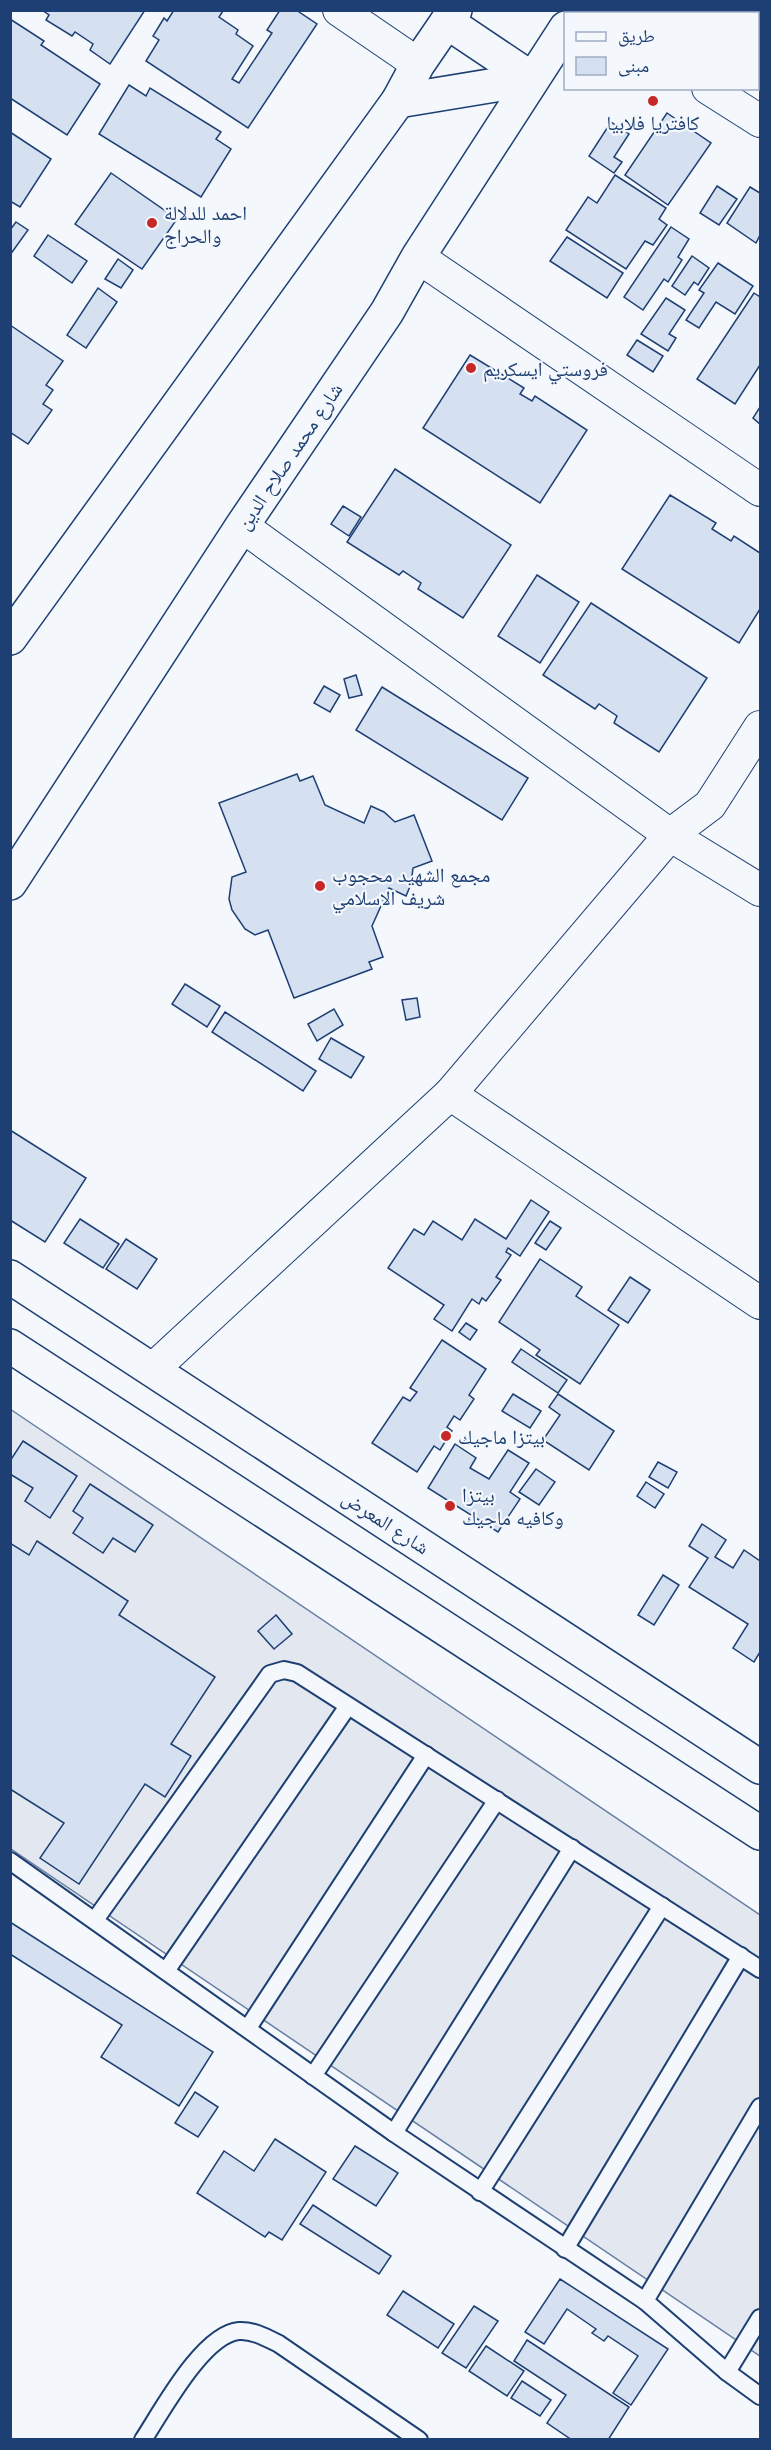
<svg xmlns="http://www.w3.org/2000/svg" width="771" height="2450" viewBox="0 0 771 2450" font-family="Quicksand,'Noto Naskh Arabic',sans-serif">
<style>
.parking{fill:#e3e8f0;stroke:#687fa3;stroke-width:1.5}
.building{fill:#d5e0f0;stroke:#1d3f73;stroke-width:1.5}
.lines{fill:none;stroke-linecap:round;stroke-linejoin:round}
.lane-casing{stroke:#1d3f73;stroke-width:20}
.street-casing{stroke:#1d3f73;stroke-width:34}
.secondary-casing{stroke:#1d3f73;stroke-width:36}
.lane{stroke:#f4f7fb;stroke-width:16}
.street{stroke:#f4f7fb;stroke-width:32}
.secondary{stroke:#f4f7fb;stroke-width:33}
.poi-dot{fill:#c62828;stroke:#f4f7fb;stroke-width:2}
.labels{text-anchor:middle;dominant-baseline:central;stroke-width:4.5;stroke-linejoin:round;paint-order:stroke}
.poi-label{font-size:20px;fill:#1d3f73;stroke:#f4f7fb;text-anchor:start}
.street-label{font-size:20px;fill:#1d3f73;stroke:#f4f7fb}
</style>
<rect width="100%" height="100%" fill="#f4f7fb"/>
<path class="parking" d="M10 1409 760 1915V2356L11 1849Z"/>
<g class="building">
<path d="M42 10H145L110 64 90 50 93 44 75 32 72 36 46 20 49 15Z"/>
<path d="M174 10 223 11 219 17 238 30 236 34 253 46 232 79 239 83 272 33 267 30 280 10H296L317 24 248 128 146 61 159 40 153 36 164 18 167 21Z"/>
<path d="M676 10H743L741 14H674Z"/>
<path d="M10 19 44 41 41 45 100 84 67 135 10 98Z"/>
<path d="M758 27 760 29V89L758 87Z"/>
<path d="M129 85 146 96 150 88 221 132 216 139 231 149 201 197 99 134Z"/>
<path d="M667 113 711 143 668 205 625 175Z"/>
<path d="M611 122 629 134 614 157 622 162 614 173 589 156Z"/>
<path d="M10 132 51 159 20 207 10 201Z"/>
<path d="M111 173 177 219 142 269 75 224Z"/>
<path d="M615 175 666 208 659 219 667 225 653 245 645 241 626 269 566 230 588 197 597 203Z"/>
<path d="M717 186 737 199 719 225 700 213Z"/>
<path d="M750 187 760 193V235L756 243 727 223Z"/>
<path d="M16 222 28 230 10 255V230Z"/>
<path d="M671 227 689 239 678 257 682 260 668 282 664 279 643 310 624 297Z"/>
<path d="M48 235 87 261 72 283 34 256Z"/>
<path d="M567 237 623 273 607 298 550 261Z"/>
<path d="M692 256 709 268 698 285 694 282 685 295 672 286Z"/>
<path d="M118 259 133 270 121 288 105 279Z"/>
<path d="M718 263 753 286 735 314 716 302 699 328 686 320 704 293 699 290Z"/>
<path d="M98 288 117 302 86 348 67 335Z"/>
<path d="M754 293 760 297V365L735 404 697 379Z"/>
<path d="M666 298 685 310 669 334 676 338 668 351 641 334Z"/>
<path d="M10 325 63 361 46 385 53 390 43 404 52 410 28 444 10 432Z"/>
<path d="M637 340 663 356 653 372 627 355Z"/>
<path d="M470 355 524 388 520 394 532 401 535 396 587 430 540 503 423 428Z"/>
<path d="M760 407V424L753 418Z"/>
<path d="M395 469 511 545 463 618 418 589 421 583 403 571 399 575 347 542Z"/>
<path d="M670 495 716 523 712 529 731 541 734 536 760 553V609L739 643 622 569Z"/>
<path d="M343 506 361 517 349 536 331 524Z"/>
<path d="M537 575 579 602 540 663 498 636Z"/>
<path d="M591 603 707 678 659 752 614 723 617 716 599 704 595 709 543 675Z"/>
<path d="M356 675 362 695 349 698 344 679Z"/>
<path d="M324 686 340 695 330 712 314 703Z"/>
<path d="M382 687 528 778 502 820 356 730Z"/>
<path d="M297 774 300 781 313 776 325 805 364 823 371 806 384 812 395 822 414 815 432 861 413 868 411 884 406 896 389 888 372 926 383 957 369 962 372 969 294 998 268 930 255 935 245 929 232 910 229 899 232 877 246 872 219 803Z"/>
<path d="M185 984 220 1006 207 1027 172 1004Z"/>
<path d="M417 998 420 1017 406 1020 402 1000Z"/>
<path d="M334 1009 343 1025 317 1041 308 1024Z"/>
<path d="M225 1012 316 1071 303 1091 212 1032Z"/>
<path d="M331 1038 364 1057 351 1078 319 1059Z"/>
<path d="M10 1130 86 1178 45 1242 10 1220Z"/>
<path d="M531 1200 549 1212 520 1256 508 1248 506 1252 511 1255 496 1277 501 1280 486 1301 482 1298 479 1304 472 1299 452 1331 434 1319 444 1305 388 1268 414 1229 424 1235 433 1221 462 1240 475 1219 506 1239Z"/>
<path d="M80 1219 119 1244 103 1268 64 1243Z"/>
<path d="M550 1221 561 1228 546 1250 535 1243Z"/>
<path d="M126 1239 157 1259 137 1289 106 1269Z"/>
<path d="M540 1259 582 1287 576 1296 619 1325 580 1384 536 1355 540 1350 499 1322Z"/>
<path d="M630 1277 650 1290 628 1323 608 1310Z"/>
<path d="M466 1323 477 1330 470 1340 459 1332Z"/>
<path d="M442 1340 486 1369 469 1395 474 1399 460 1420 454 1416 447 1427 452 1431 440 1450 434 1446 417 1472 372 1443 403 1397 410 1401 417 1392 410 1388Z"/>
<path d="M521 1349 567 1380 558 1393 512 1362Z"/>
<path d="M513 1394 541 1411 530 1428 502 1411Z"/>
<path d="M558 1394 614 1431 589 1470 543 1440 560 1415 549 1407Z"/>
<path d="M23 1441 77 1476 50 1518 25 1501 33 1488 10 1474V1461Z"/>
<path d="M455 1444 476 1458 470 1468 489 1479 508 1450 529 1463 510 1492 520 1499 498 1532 428 1488Z"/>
<path d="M658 1462 677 1472 668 1488 649 1477Z"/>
<path d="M536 1469 555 1482 539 1505 519 1492Z"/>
<path d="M646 1482 664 1494 655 1508 637 1496Z"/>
<path d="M90 1484 153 1525 135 1552 113 1538 103 1553 73 1533 83 1518 73 1511Z"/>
<path d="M702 1524 726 1540 715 1557 733 1568 744 1550 760 1561V1652L754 1662 733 1648 748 1624 689 1587 708 1558 689 1546Z"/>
<path d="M37 1541 128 1601 119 1615 215 1677 171 1744 191 1756 165 1797 145 1784 79 1884 40 1858 64 1823 10 1789V1543L29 1555Z"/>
<path d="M663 1575 679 1585 654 1625 638 1615Z"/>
<path d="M276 1615 292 1634 274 1649 258 1631Z"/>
<path d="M10 1922 213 2052 179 2106 101 2057 122 2025 10 1954Z"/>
<path d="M195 2092 218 2107 198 2137 175 2123Z"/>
<path d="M275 2139 326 2172 282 2240 269 2232 265 2237 197 2193 224 2151 254 2171Z"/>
<path d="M355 2146 398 2173 376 2206 333 2179Z"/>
<path d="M313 2205 391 2256 379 2274 300 2224Z"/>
<path d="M560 2279 668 2349 631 2405 613 2393 638 2356 608 2336 604 2341 592 2333 596 2329 567 2309 544 2344 525 2332Z"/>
<path d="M403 2291 454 2324 438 2348 387 2315Z"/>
<path d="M474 2306 498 2321 466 2368 442 2353Z"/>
<path d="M527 2340 629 2407 608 2440H572L547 2423 566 2395 514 2361Z"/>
<path d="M486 2346 524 2371 507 2396 469 2371Z"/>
<path d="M522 2381 551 2400 540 2416 511 2398Z"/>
</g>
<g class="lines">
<g class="lane-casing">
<g id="lane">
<path d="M10 1861 394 2133 645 2301 727 2372 760 2396"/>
<path d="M95 1920 270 1674 284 1670 297 1673 760 1969"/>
<path d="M166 1971 348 1706"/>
<path d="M248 2028 426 1755"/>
<path d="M313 2076 497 1800"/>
<path d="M394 2133 572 1848"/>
<path d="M480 2192 662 1906"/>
<path d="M565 2249 741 1956"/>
<path d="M645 2301 760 2107"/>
<path d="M727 2372 760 2318"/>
<path d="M143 2440C162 2411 203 2334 239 2331 253 2330 267 2338 279 2344L419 2440"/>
</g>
</g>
<g class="street-casing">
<g id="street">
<path d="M339 10 418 64"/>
<path d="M582 10 587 14"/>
<path d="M708 88 760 121"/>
<path d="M418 257 760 490"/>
<path d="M242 526 670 835 760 890"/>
<path d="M450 1094 760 1303"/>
<path d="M152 1370 450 1094 670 835 710 805 760 727"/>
</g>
</g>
<g class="secondary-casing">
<g id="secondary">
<path d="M447 22 532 79"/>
<path d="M398 101 532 79"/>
<path d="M10 638 398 101 418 64 455 10"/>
<path d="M10 883 242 526 387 312 418 257 566 28"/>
<path d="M10 1277 760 1767"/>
<path d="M10 1346 760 1833"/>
</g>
</g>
<use href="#lane" class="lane"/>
<use href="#street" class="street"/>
<use href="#secondary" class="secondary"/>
</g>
<g class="poi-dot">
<circle cx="653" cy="101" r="6"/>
<circle cx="152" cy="223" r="6"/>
<circle cx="471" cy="368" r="6"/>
<circle cx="320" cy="886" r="6"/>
<circle cx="446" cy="1436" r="6"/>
<circle cx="450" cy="1506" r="6"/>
</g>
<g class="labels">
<g class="poi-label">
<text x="653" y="122" text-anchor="middle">كافتريا فلابيا</text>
<text x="164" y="212">احمد للدلالة<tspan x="164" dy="23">والحراج</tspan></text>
<text x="483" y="368">فروستي ايسكريم</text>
<text x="332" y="874">مجمع الشهيد محجوب<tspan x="332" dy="23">شريف الاسلامي</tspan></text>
<text x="458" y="1436">بيتزا ماجيك</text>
<text x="462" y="1494">بيتزا<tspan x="462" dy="23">وكافيه ماجيك</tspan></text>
</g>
<g class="street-label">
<text transform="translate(289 456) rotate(-56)">شارع محمد صلاح الدين</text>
<text transform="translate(386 1522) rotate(33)">شارع المعرض</text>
</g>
</g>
<rect width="771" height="2450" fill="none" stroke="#1d3f73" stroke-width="24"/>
<rect x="564" y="12" width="195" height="78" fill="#f4f7fb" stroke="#9eadc5" stroke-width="1.5"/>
<rect x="576" y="32" width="30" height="9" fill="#f4f7fb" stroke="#9eadc5" stroke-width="1.5"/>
<text x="618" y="42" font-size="18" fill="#1d3f73">طريق</text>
<rect x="576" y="57" width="30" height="18" fill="#d5e0f0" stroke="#9eadc5" stroke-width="1.5"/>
<text x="618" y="72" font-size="18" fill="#1d3f73">مبنى</text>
</svg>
